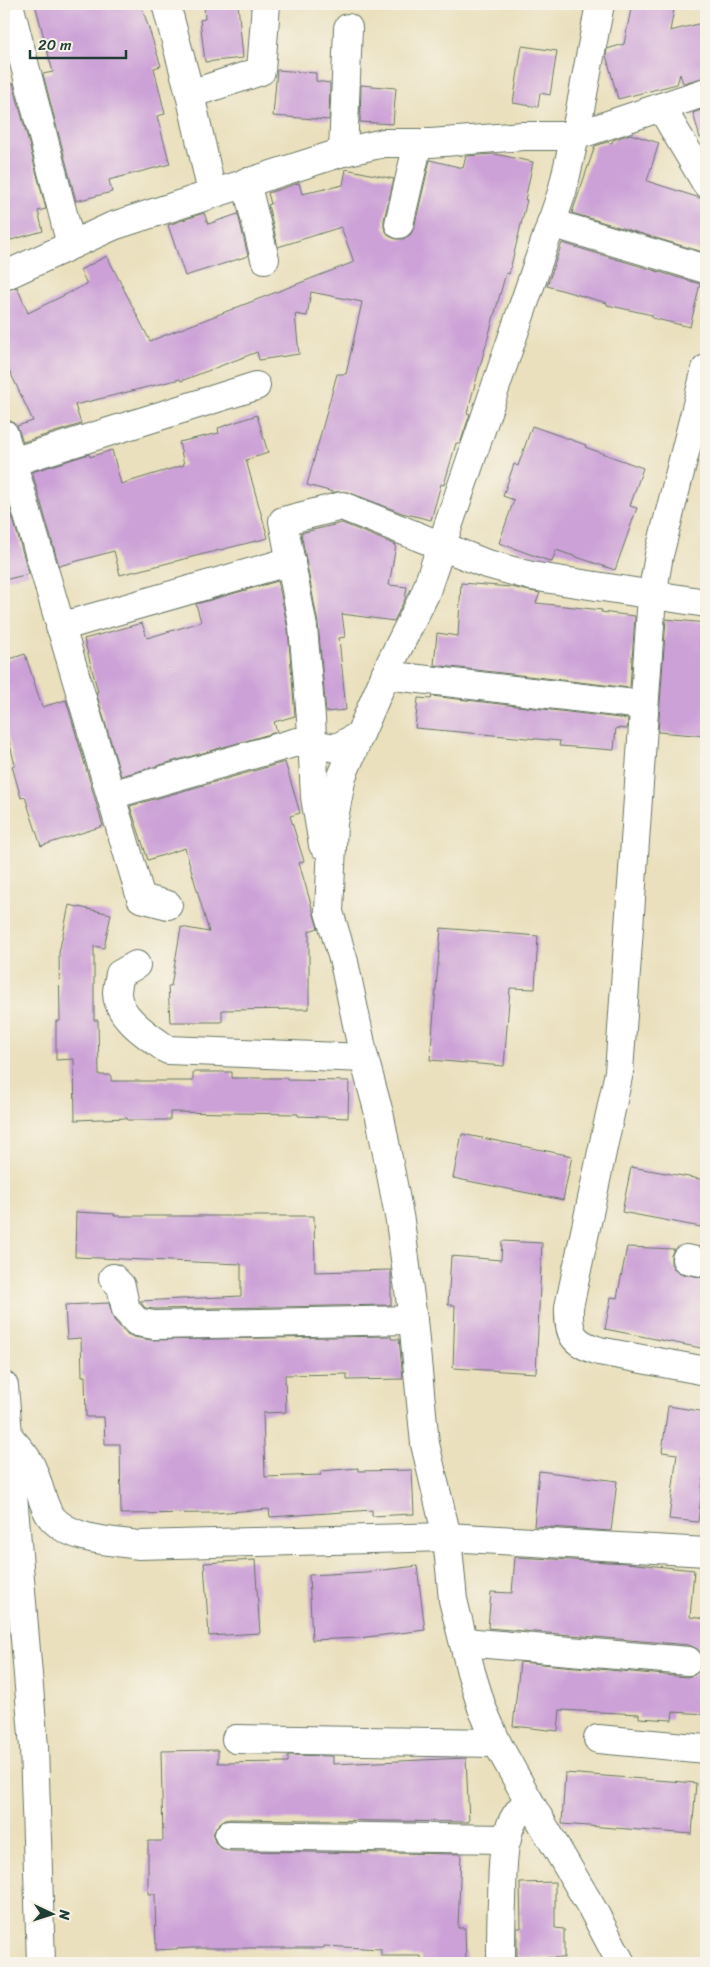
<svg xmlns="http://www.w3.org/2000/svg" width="710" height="1967" viewBox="0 0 710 1967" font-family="Sriracha,sans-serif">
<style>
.building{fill:#cca1d7}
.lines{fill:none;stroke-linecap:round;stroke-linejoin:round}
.minor-casing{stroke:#667664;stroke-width:30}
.minor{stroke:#fff;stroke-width:28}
</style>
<rect width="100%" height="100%" fill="#f7f3e8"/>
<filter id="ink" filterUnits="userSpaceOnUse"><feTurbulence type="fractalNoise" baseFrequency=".02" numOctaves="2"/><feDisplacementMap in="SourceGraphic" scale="10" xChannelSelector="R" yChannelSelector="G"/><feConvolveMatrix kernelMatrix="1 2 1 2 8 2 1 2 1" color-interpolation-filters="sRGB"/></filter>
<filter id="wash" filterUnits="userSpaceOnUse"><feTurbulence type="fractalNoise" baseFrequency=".0096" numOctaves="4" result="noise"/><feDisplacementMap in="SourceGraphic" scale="20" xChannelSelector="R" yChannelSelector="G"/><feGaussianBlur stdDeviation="1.12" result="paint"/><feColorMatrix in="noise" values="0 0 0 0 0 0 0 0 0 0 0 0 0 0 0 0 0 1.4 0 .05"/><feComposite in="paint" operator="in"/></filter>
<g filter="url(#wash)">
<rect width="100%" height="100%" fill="#eae0bd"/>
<g id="blocks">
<g class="building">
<path d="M35 4H141L161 66 154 68 165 114 157 116 170 164 109 180 112 192 76 201 43 74 53 72Z"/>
<path d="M204 4H238L243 58 205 62 200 20 205 19Z"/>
<path d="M632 4H675L670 31 706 22V77L683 83 680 74 677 84 618 99 606 55 607 49 624 44Z"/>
<path d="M522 46 557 51 550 95 540 93 538 107 513 103Z"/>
<path d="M277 70 316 73V81L330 83 329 120 273 116Z"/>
<path d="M13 83 46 209 38 211 43 231 4 242V85Z"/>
<path d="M361 85 396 88 393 124 360 122Z"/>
<path d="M706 108V137L700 138 693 113Z"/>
<path d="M630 134 659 143 647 181 706 200V253L572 213 595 146 607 142 612 143 613 140Z"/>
<path d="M495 154 533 162 525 200H527L509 274 506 273 467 413 470 414 460 444 456 443 444 485 441 484 431 520 402 513 348 492H333L307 485 337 374H346L362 302 311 292 307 316 295 314 299 354 259 360 257 352 181 381 180 379 75 405 81 424 23 442 17 426 33 421 4 359V291L17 287 28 313 87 284 80 270 107 256 150 341 354 262 341 227 278 247 268 205 271 204 268 193 299 183 302 194 343 185 346 169 394 179 384 220V228L389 236 396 239H403L410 235 414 228 430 160 463 168 466 156Z"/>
<path d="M204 213 208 224 238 214 248 256 185 276 168 225Z"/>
<path d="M562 243 700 284 690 327 652 318V315L607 305V303L547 286Z"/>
<path d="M257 415 268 453 246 460 268 538 120 575 114 551 59 566 32 472 89 454 90 457 112 450 121 484 184 465 179 442 219 433 218 428Z"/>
<path d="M532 426 586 445 585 447 643 468 630 506 637 508 615 570 556 550 552 562 499 543 514 500 503 496 514 464 518 466Z"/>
<path d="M4 488 29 574 4 580Z"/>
<path d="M342 523 396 545 389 585 407 587 405 599 394 621 342 614 345 637 339 638 346 710 326 712 318 624 301 533Z"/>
<path d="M278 581 288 629 295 716 274 722 277 732 121 776 96 692H98L84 639 142 623 147 638 201 622 196 604Z"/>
<path d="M461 583 511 587 540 593 536 603 602 610 601 612 635 616 630 688 434 665 437 633 458 636Z"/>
<path d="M666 619 706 623V736L658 732Z"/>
<path d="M25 654 42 707 66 700 103 826 41 846 25 797 21 798 12 766 15 765 4 721V661Z"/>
<path d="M432 696 628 719 627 729 616 728 614 750 559 746 560 741 415 728 418 698 431 699Z"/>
<path d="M285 762 300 813 290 816 304 861 299 863 318 928 309 931V1009L222 1010V1022H170L168 986H171L181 927 209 932 185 848 148 860 130 806Z"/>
<path d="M69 905 111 914 104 948 94 946V1020H98L99 1075H111V1081H193V1072H232V1078H287V1080L349 1081 348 1118 298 1116V1114L170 1112V1120H127V1118L75 1120 74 1059 56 1060V1021H60L59 953Z"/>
<path d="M441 928 538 936 535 989 510 988 504 1066 430 1060Z"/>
<path d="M462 1134 572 1156 563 1200 453 1178Z"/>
<path d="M631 1167 706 1180V1228L622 1212Z"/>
<path d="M76 1212 115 1214 114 1216H314L315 1272 391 1270V1305L155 1309 145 1308 140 1301 241 1296V1264L75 1257Z"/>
<path d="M502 1241 542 1243 536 1373 453 1368 455 1305H448L451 1256 501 1260Z"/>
<path d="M627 1247 674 1249 671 1256V1264L676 1271 683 1274 706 1278V1349L605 1329 611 1297 617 1298Z"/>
<path d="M109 1303 114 1320 125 1333 134 1337 151 1340 391 1336V1339H399L403 1379 347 1380V1374L285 1375 286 1412 263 1413 265 1477 321 1475V1471L358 1468V1471L412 1470 414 1514 372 1516V1510L270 1517 269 1509 214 1513 121 1514 120 1444H105L104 1417H86L85 1376H82L81 1338 67 1339 65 1305Z"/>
<path d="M668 1406 706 1412V1455L698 1522 669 1519 677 1454 662 1452Z"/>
<path d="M539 1471 617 1481 611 1531 534 1526Z"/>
<path d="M515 1557 626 1563 694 1570 690 1617 706 1619V1714L673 1712 672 1720 639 1718V1714L560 1710 558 1731 513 1726 520 1662 687 1677 694 1675 700 1670 704 1662 702 1655 697 1649 689 1645 488 1628 491 1592 512 1593Z"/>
<path d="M255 1560 260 1633 209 1636 204 1563Z"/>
<path d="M417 1566 425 1630 359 1638 312 1640 309 1575 366 1572Z"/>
<path d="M218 1750V1763L288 1762V1755L333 1756V1764L466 1758 469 1822 229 1819 222 1821 216 1827 213 1835 215 1842 221 1848 229 1851 461 1854 458 1928H465L466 1963H421V1956H381V1949L324 1946V1948H193L156 1950 155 1894H148V1841H163L161 1751Z"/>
<path d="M565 1773 696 1783 692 1834 562 1824Z"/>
<path d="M555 1882V1928L564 1929V1958L517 1957V1928H521L520 1883Z"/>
</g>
</g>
</g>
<g filter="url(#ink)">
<use href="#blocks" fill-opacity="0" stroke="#667664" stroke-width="1"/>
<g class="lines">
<g class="minor-casing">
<g id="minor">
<path d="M9 4 71 245"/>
<path d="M166 4 190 94 212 193"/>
<path d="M600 4 575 136 562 192 425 594 391 662 342 776 333 823 329 912 344 962 364 1058 380 1117 400 1221 413 1320 425 1444 447 1537 453 1600 471 1672 482 1708 497 1743 529 1801 593 1910 621 1963"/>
<path d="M190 94 261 71 266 4"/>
<path d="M661 107 706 183"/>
<path d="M343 152 348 28"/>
<path d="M246 182 265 259"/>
<path d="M551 223 706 269"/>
<path d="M399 224 418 143"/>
<path d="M4 276 113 226 343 152 384 143H431L523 136H575L706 92"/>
<path d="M706 369 659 555 652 596 619 1072 569 1307C568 1335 573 1343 599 1351L706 1371"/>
<path d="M4 434 141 898 168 905"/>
<path d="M12 462 256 386"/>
<path d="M60 627 291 561"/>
<path d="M385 675 643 705"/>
<path d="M111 795 297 742 337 748 358 736"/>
<path d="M323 845 315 797 311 718 303 627 283 521 342 506 484 563 531 576 706 603"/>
<path d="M136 965 120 974C119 980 117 987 117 993 117 1017 151 1038 168 1050L364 1058"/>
<path d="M686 1259 706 1263"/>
<path d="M113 1278 121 1286 126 1310 137 1322 154 1325 413 1320"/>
<path d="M4 1386 34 1747 41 1963"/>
<path d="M9 1437C16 1445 25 1454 30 1464 38 1478 42 1507 52 1518 71 1540 111 1541 138 1545L447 1537 706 1552"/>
<path d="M464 1642 688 1661"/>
<path d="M236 1739 497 1743"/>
<path d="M598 1739 706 1749"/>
<path d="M229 1835 507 1839"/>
<path d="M501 1963C501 1943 501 1922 502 1902 503 1868 499 1824 529 1801"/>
</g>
</g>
<use href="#minor" class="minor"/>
</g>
</g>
<rect width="710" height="1967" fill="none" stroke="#f7f3e8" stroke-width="20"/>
<g transform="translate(52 1914) rotate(94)" stroke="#f7f3e8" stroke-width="4" paint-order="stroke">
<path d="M0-4L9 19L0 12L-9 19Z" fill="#1f3d34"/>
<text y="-8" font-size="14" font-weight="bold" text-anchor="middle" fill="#1f3d34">N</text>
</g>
<path d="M30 50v8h96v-8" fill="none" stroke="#1f3d34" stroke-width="2.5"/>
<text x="38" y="50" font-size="15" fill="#1f3d34" stroke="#f7f3e8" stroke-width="4" paint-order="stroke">20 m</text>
</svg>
